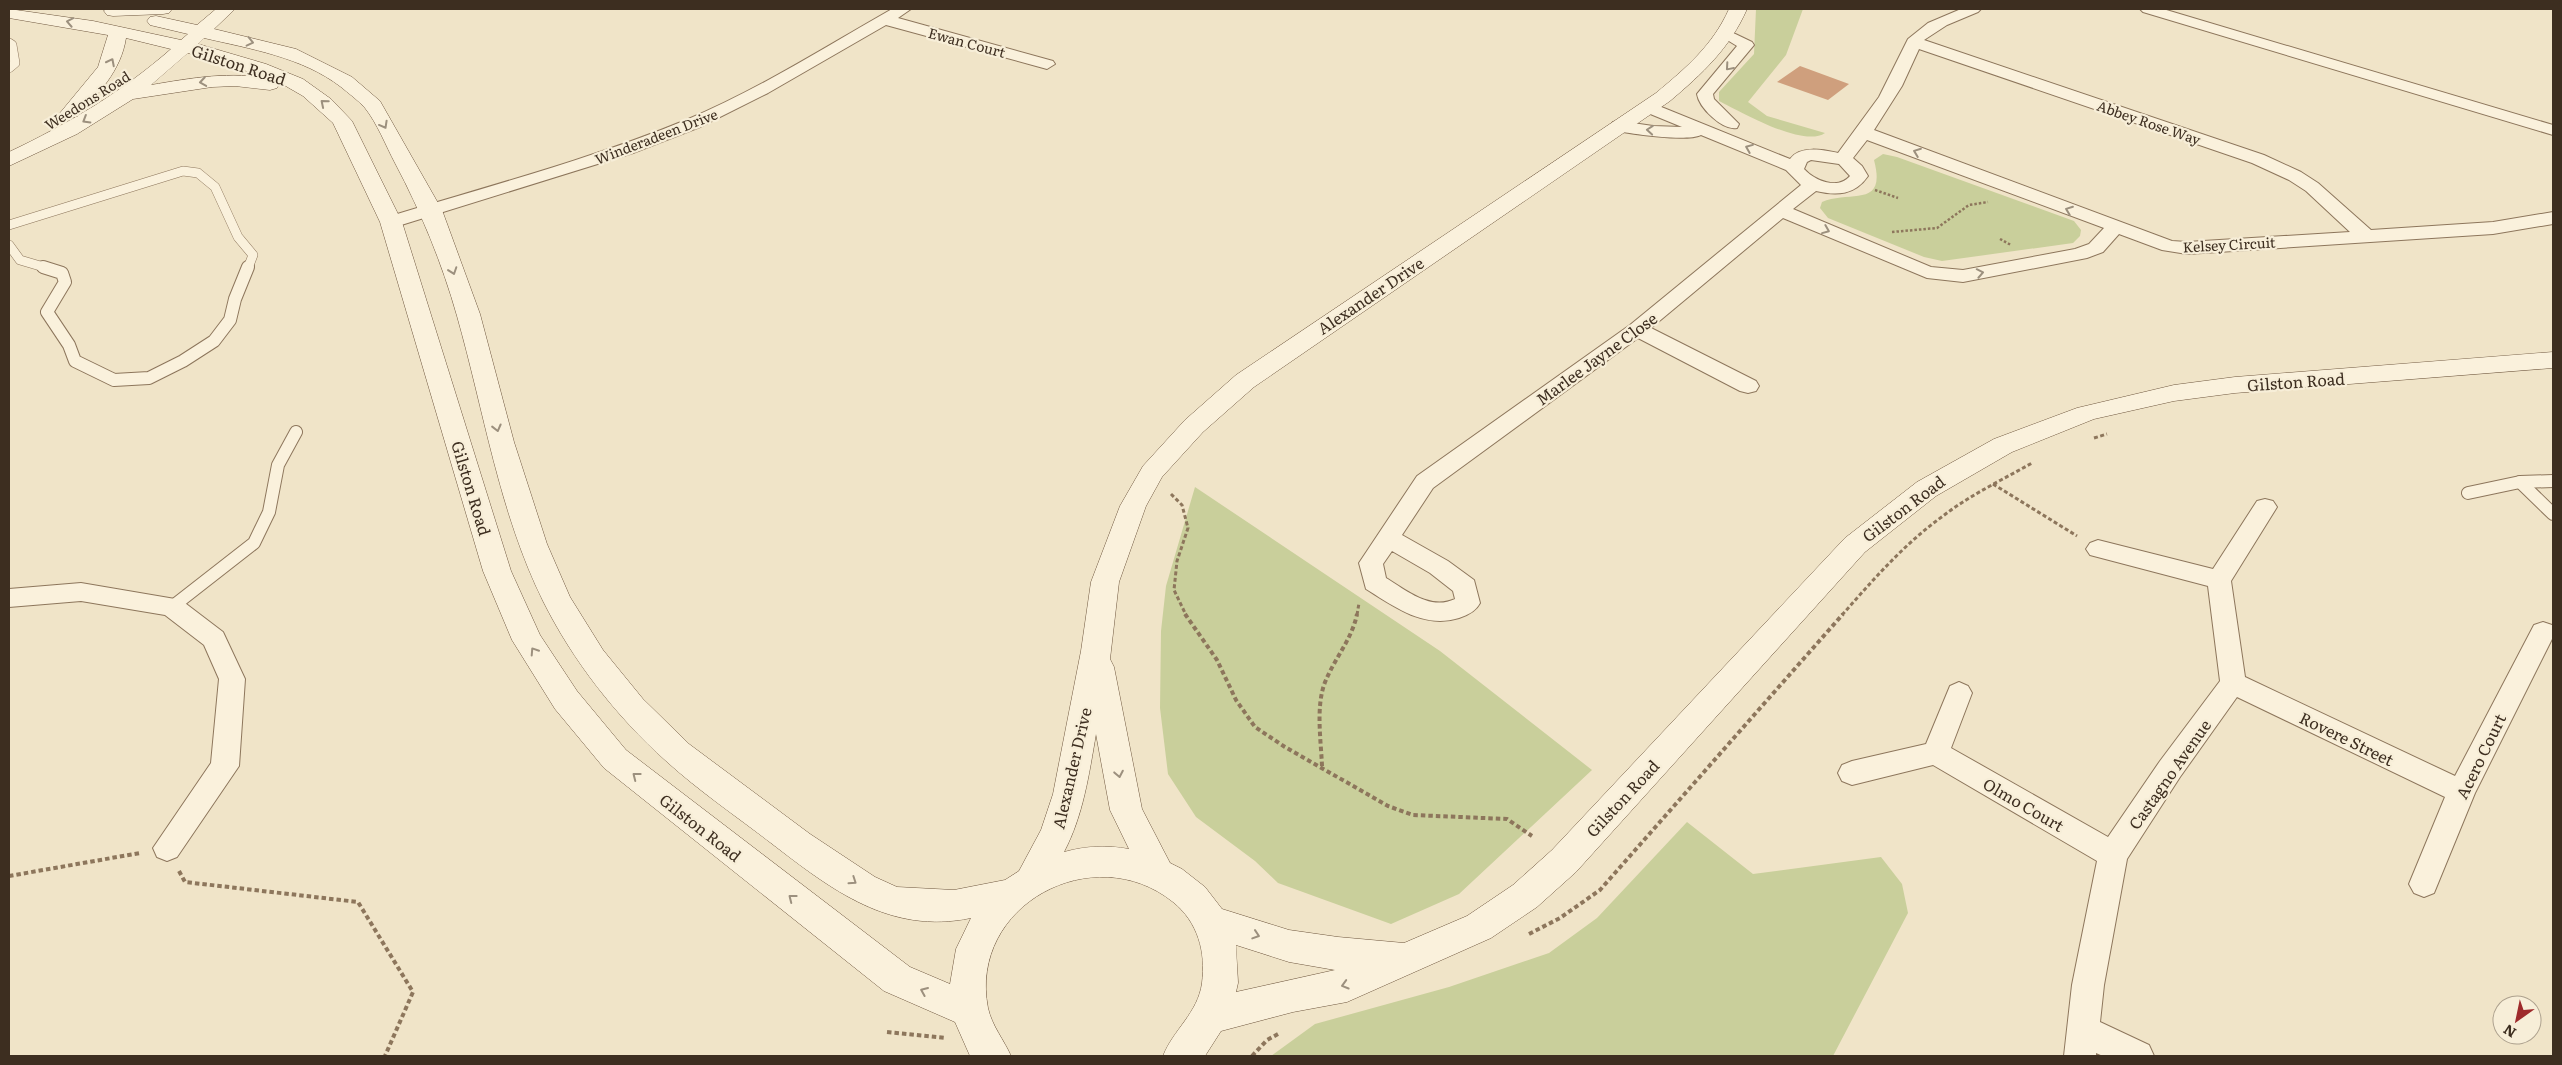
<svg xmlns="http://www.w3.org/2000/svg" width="2562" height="1065" viewBox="0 0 2562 1065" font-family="Literata,serif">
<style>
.green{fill:#c9cf9b}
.building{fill:#cf9f7d}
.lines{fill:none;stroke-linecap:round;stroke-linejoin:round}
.lane-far1-casing{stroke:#8d765c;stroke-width:10}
.lane-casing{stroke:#8d765c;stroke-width:14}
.street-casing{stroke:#8d765c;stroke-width:2}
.secondary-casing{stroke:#6f573f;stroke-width:1}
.path-far2{stroke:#8d765c;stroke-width:2.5;stroke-dasharray:2.5 2;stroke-linecap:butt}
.path-far1{stroke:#8d765c;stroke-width:3;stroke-dasharray:4 2.5;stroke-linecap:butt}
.path{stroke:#8d765c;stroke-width:4;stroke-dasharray:4.5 3;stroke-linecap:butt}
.lane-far1{stroke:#faf1dc;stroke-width:9}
.lane{stroke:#faf1dc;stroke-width:12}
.street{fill:#faf1dc;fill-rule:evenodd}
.secondary{fill:#faf1dc;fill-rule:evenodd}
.oneway{stroke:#9c907e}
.labels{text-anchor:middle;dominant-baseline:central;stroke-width:4.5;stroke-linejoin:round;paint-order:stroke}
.far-street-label{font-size:14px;fill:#3d2e20;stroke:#f7eed8}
.street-label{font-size:16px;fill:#3d2e20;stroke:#f7eed8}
</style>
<rect width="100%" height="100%" fill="#f0e4c8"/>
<g class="green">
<path d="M1756 9H1803L1786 55 1748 102 1767 116 1825 133C1803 148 1741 112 1719 101V92L1754 54Z"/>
<path d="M1883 154 1897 157 2074 221 2081 230 2080 236 2073 243 1942 261 1924 257 1828 218 1820 208 1822 202C1850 190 1887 209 1874 160Z"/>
<path d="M1195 487 1440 651 1592 770 1459 894 1391 924 1278 883 1255 861 1196 817 1168 774 1160 708 1161 631 1166 586Z"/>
<path d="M1687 822 1753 874 1881 857 1902 884 1908 913 1833 1056H1271L1315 1024 1449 987 1549 953 1597 918Z"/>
</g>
<path class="building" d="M1800 66 1849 84 1828 100 1777 82Z"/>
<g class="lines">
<g class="lane-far1-casing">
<g id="lane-far1">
<path d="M9 43 12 45 15 63 9 68"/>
<path d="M9 225 183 171 198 173 215 187 238 237 253 255 248 268"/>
<path d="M9 245 20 260 47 268"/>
</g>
</g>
<g class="lane-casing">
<g id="lane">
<path d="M43 267 62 273 65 282 47 312 69 345 75 361 114 380 149 378 183 361 214 341 230 320 235 299 248 267"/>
<path d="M2520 482 2553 514"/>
<path d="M2468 493 2520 482 2553 481"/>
<path d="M172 607 254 543 269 512 278 465 296 432"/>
</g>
</g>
<g class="street-casing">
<g id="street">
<path d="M892 9H911L898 18 1053 61 1055 64 1047 69 886 25 768 93 700 127 633 153 398 226H384L382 222 384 218C485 187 589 160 686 120 758 90 825 47 892 9Z"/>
<path d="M1961 9H1981L1978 12 1947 25 1924 40 2264 155 2301 172 2318 183 2371 230 2493 222 2553 212V224L2493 234 2187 254 2162 250 2119 234 2103 252 2087 258 1963 282 1927 278 1783 218 1651 328 1756 381 1759 386 1756 391 1748 393 1740 391 1638 338 1433 488 1402 535 1448 561 1474 580 1480 603C1476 611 1468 615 1459 618 1424 629 1395 607 1366 589L1359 563 1417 476 1630 325 1801 185 1786 170 1701 135C1686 142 1631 134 1613 130L1610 126 1613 122 1619 121 1653 126 1682 127 1643 111 1641 107 1649 102 1790 159C1800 145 1824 150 1838 153L1879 97 1908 39 1928 23ZM1919 49 2252 163 2289 180 2306 191 2350 232 2187 242 2172 241 1874 130 1902 86ZM1867 140 2104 228 2089 244 2075 249 1963 270 1931 267 1793 209 1816 191C1837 196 1855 195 1868 176L1862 166 1853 158ZM1811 160 1839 164 1850 176C1838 190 1815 181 1804 169L1807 162ZM1392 551 1430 573 1453 591 1455 599C1430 611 1406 590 1386 578L1383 564Z"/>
<path d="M2140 9H2163L2553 125V135L2143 12Z"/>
<path d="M1727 30 1752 42 1754 45 1713 94 1714 99 1739 124 1737 128C1723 131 1699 108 1697 94L1737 46 1719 35Z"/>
<path d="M2265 499 2273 501 2277 507 2231 581 2245 677 2455 776 2534 625 2543 622 2552 625 2553 637 2475 793 2434 893 2424 897 2414 893 2409 884 2445 797 2237 697 2180 777 2127 859 2104 985 2100 1022 2149 1045 2154 1056H2103L2096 1053V1056H2064L2072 985 2097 861 1933 765 1852 785 1842 781 1838 773 1842 765 1852 761 1926 744 1950 686 1959 682 1968 686 1972 693 1951 748 2108 837 2160 761 2220 681 2208 586 2090 555 2086 549 2090 543 2098 540 2213 569 2257 501Z"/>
<path d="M81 583 181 600 223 632 245 679 239 766 177 857 167 861 157 857 153 848 211 763 219 679 204 645 165 615 81 601 9 607V589Z"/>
</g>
</g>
<g class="secondary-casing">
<g id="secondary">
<path d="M9 9 93 21 181 40 188 34 150 25 147 21 150 17 156 16 197 25 216 9H235L214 29 296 49 352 77 380 101 442 210 480 314 514 442 547 544 570 597 603 650 643 699 689 744 810 834 875 877 897 887 954 890 1005 880 1019 871 1041 830 1053 794 1081 651 1091 582 1120 506 1143 466 1185 420 1236 375 1656 93C1686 68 1713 45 1729 9H1747C1730 48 1702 74 1670 101L1254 387 1203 432 1162 477 1146 506 1119 582 1110 659 1114 667 1142 809 1170 863 1182 869 1205 887 1222 909 1289 930 1338 937 1404 943 1467 916 1513 885 1552 850 1845 538 1917 482 1994 439 2077 408 2174 385 2235 377 2553 352V368L2235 393 2174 401 2094 419 2012 452 1936 496 1865 552 1576 872 1537 907 1491 938 1347 1002 1293 1012 1221 1031 1205 1056H1163C1173 1030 1198 1013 1202 983 1206 952 1198 922 1173 902 1094 838 968 905 988 1008 992 1026 1004 1040 1011 1056H970L955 1022 884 991 604 768 555 709 512 640 483 571 380 222 333 123 303 96 277 81 279 84 277 88 270 90 235 86 212 87 133 99 77 134 9 166V152C68 124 122 92 171 49L126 38C121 71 98 94 77 117H63L60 113 98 67 108 35 9 18ZM204 38C251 49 302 57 341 87 348 93 358 100 365 108 377 123 386 146 395 163 421 212 442 263 457 316 484 411 499 512 543 601 573 661 616 716 666 761 699 791 736 816 771 843 832 890 890 935 971 918L956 949 950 984 910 967 626 750 577 691 540 635 511 571 402 222 352 121 331 99 303 79 266 64 198 44ZM188 53 272 79C231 71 192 78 151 85ZM1096 734 1110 810 1129 849C1106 845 1086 846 1064 852 1083 816 1089 775 1096 734ZM1236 945 1289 962 1335 970 1236 992 1238 983Z"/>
<path d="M106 9H172L169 13 163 14 113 16 107 15 104 11Z"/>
</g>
</g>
<g class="path-far2">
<path d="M1875 190 1898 198"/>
<path d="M1892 232 1937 228 1969 205 1988 202"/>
<path d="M2000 239 2011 245"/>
</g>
<g class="path-far1">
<path d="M2094 438 2107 434"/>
<path d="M1993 484 2077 536"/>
<path d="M1171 494 1182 505 1188 528 1177 561 1174 590 1186 615"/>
<path d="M1357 615 1359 603"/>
<path d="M1842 615C1873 580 1904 544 1943 516 1970 495 2002 480 2032 463"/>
</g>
<g class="path">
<path d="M1185 614 1217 660 1236 700 1255 727 1285 747 1388 806 1413 815 1507 819 1532 836"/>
<path d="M1322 766C1321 741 1316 709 1324 685 1333 660 1352 640 1357 614"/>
<path d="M179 871 185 882 358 902 413 992 385 1056"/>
<path d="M9 876 140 853"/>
<path d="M1529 934 1560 918 1600 890 1843 614"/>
<path d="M887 1032 946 1038"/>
<path d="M1252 1056 1267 1040 1278 1034"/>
</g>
<use href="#lane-far1" class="lane-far1"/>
<use href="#lane" class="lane"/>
<use href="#street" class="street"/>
<use href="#secondary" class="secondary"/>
</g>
<defs><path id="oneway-chevron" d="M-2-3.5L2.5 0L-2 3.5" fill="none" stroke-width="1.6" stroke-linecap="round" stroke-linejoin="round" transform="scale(1.25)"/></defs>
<g class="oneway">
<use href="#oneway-chevron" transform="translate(70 22) rotate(-169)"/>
<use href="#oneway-chevron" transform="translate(250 42) rotate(13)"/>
<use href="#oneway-chevron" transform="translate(111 62) rotate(-63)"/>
<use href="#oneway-chevron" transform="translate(1729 67) rotate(131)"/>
<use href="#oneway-chevron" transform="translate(203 82) rotate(171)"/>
<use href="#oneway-chevron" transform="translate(324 103) rotate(-140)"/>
<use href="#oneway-chevron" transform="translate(86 120) rotate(149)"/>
<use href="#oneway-chevron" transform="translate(384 125) rotate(61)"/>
<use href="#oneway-chevron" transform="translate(1650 130) rotate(-175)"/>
<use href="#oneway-chevron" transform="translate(1749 148) rotate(-158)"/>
<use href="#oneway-chevron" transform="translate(1917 152) rotate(-159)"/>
<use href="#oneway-chevron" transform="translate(2069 210) rotate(-159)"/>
<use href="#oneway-chevron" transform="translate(1826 230) rotate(22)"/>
<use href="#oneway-chevron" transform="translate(453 271) rotate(71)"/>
<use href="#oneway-chevron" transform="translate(1980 273) rotate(-11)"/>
<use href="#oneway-chevron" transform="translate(497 428) rotate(76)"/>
<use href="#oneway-chevron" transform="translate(534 651) rotate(-123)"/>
<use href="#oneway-chevron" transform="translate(1119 774) rotate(79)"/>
<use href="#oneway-chevron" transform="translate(636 776) rotate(-142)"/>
<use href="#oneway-chevron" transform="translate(853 881) rotate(34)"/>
<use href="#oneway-chevron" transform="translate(792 898) rotate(-142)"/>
<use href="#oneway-chevron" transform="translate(1256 935) rotate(18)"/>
<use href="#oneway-chevron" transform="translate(1345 985) rotate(164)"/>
<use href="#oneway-chevron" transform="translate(924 991) rotate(-157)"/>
</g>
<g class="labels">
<g class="far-street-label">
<text transform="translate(967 42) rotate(15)">Ewan Court</text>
<text transform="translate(87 100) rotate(-32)">Weedons Road</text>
<text transform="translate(2149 122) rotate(19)">Abbey Rose Way</text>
<text transform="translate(656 136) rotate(-21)">Winderadeen Drive</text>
<text transform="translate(2229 244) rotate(-3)">Kelsey Circuit</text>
</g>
<g class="street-label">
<text transform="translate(239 64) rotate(18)">Gilston Road</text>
<text transform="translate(1370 295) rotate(-34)">Alexander Drive</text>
<text transform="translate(1596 358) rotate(-36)">Marlee Jayne Close</text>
<text transform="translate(2296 381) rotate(-4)">Gilston Road</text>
<text transform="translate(472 488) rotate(73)">Gilston Road</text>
<text transform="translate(1903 508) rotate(-37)">Gilston Road</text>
<text transform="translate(2347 738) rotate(26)">Rovere Street</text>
<text transform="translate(2480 756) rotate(-64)">Acero Court</text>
<text transform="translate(1071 768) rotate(-77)">Alexander Drive</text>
<text transform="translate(2169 774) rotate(-55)">Castagno Avenue</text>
<text transform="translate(1622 798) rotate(-47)">Gilston Road</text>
<text transform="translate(2024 804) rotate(30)">Olmo Court</text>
<text transform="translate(701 827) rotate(38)">Gilston Road</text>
</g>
</g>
<rect width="2562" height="1065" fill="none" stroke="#3d2e20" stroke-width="20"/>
<g transform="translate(2517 1020) rotate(213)"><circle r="24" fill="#f7eed8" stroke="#ada18e"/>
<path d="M0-4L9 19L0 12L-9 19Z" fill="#9e2a2b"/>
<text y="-8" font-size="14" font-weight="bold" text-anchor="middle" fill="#3d2e20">N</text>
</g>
</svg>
